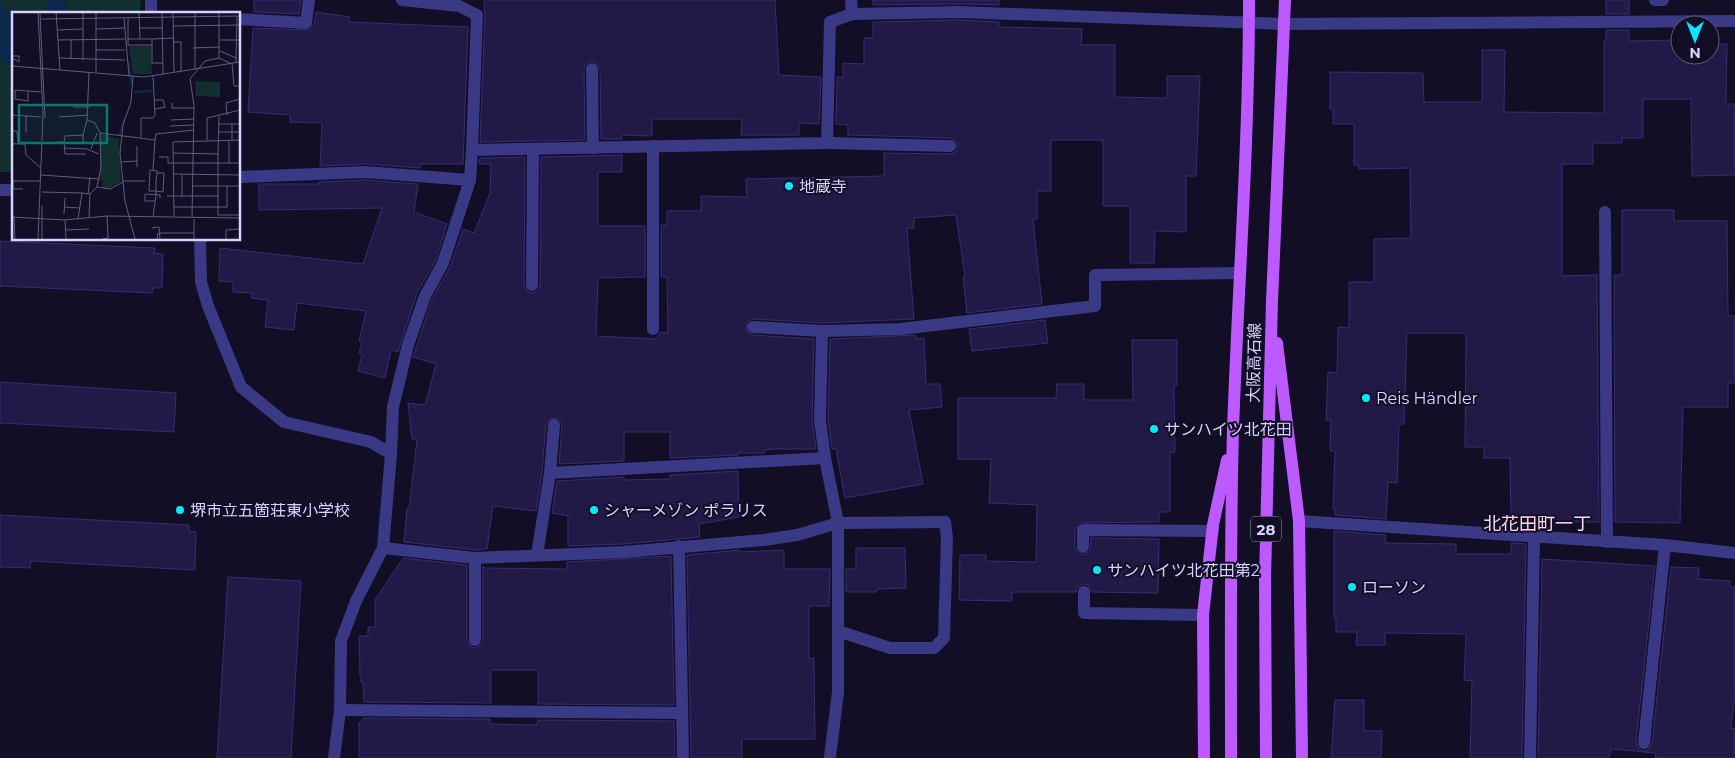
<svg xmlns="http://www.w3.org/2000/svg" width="1735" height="758" viewBox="0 0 1735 758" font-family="Montserrat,'Noto Sans JP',sans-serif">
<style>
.green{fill:#112f2e}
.water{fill:#0d264b}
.building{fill:#221a46;stroke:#382c73}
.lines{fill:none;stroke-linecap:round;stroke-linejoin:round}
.service{stroke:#3a3985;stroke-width:12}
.minor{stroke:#3a3985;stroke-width:12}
.primary{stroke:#bd5aff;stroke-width:12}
.poi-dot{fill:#00eafe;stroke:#120e25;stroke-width:2}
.labels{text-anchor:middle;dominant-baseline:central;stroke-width:4;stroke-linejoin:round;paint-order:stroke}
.shield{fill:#120e25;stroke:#9c98be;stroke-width:1}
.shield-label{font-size:15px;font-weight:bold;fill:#d7d3ff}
.poi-label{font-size:16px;fill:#d7d3ff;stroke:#120e25;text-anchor:start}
.street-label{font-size:16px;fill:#d7d3ff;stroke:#120e25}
.neighbourhood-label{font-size:18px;fill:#ffd5f1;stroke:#120e25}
.inset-river{fill:none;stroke:#0d264b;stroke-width:2.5}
.inset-road{fill:none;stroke:#615d7c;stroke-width:1}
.view{fill:#0f766e;fill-opacity:0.15;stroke:#0f766e;stroke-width:2.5}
.inset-edge{fill:none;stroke:#d7d3ff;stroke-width:2.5}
</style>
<rect width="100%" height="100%" fill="#120e25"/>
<path class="green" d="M0 0H141L140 14H14V172H0Z"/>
<g class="water">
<path d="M49 0H66L67 14H45L48 10Z"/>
<path d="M0 2 4 9 14 16V68L0 59Z"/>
</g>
<g class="building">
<path d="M254 0H301L299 14 254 12Z"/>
<path d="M484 0H775L779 75 821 77 819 124 799 123V135H741L742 119H652V136L622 135V139H601L600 69 596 62 591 61 585 65 584 69 585 140 480 142 485 15Z"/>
<path d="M873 0H999V5L959 4 873 5Z"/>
<rect x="1606" y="0" width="23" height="14"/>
<path d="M316 12 350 17 349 22 468 27 463 164H420V168L366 164 320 166 322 123 290 122V115L248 112 253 28 309 30 314 24Z"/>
<path d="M959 20 999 22V27L1082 29 1081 45H1115V97L1167 98V76H1200L1196 176H1186V232L1155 231 1154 263H1130V206H1103V140H1051V191H1037V219H1033L1042 304 967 313 963 277 965 276 956 215 914 218V228H907L914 319 822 323 753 319 747 322 746 330 752 335 814 339 812 420 816 449H775L764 450V453H738V455L670 458V432H624V461L559 464 562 425 559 419 551 418 546 424 542 472 536 511 493 506 487 549 475 550 404 542 407 509H409L417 439H412L408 403 425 405 436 364 413 357 432 299 450 267 463 229 474 233 490 193 491 164H479L480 158 525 157 524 285 528 292 532 293 539 290 540 285 541 157 622 155V172H598V226H645V277L598 278 596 336 656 339 660 332 668 333 667 277H661V225H667V211H701V196L747 197 746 179 884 176V153L950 154 957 151V143L951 138 848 135V125L836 124 837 77 843 78V63L864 64V38H873V22Z"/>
<path d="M1606 30H1629V41L1680 40V55H1710V44H1727L1726 104H1735V175L1692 176 1691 99H1643V138H1622V143H1593V164H1562V276L1597 275 1599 522H1539V529L1511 527 1510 458H1484V447H1465L1466 333H1407L1404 424H1399L1397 483 1388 482 1386 519 1335 515V509H1333L1335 451H1330L1331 420H1326L1328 372 1337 373 1338 327 1349 328V282H1374V239L1411 238 1410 168 1359 169V165H1354V124H1333V109H1330V72L1423 73 1424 102H1482V50H1505L1504 112 1604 113V40H1606Z"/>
<path d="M365 180 418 184 414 212 447 224 436 260 417 293 398 352 391 350 385 378 358 371 362 354 359 353 362 342 359 341 366 311 297 303 294 330 265 327 268 300 252 298V293L233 292V282L219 281 220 248 363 264 382 208 259 210V184H319V182Z"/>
<path d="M1622 210H1674V221H1727L1728 316H1735V383H1728V407H1683L1680 523 1615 522 1614 275H1622Z"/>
<path d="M0 241 155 248 154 253 163 254 162 288H153L152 293 0 286Z"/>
<path d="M1045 320 1048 343 972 351 969 329Z"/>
<path d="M915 335 916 339 924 338 926 384H940L942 407 909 410 923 484 845 498 836 449H832L828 420 830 339Z"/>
<path d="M1132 340H1177V385H1174L1175 452H1170V512H1159V522L1079 523 1075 530V547L1079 554 1083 555 1090 551 1091 538 1159 539 1158 593 1092 592 1088 585 1084 584 1077 588 1076 592H1012V601L959 600 960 555H986V561L1036 562 1037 505 989 503 991 459H958V398H1056L1057 384H1084V400H1133Z"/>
<path d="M0 382 176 393 174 432 0 423Z"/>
<path d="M738 471 739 517 699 524 700 537 623 544 568 546V516L552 513 557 481 624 477V480L670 479V475Z"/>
<path d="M0 515 189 525V531L196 532 195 570 31 561 30 568 0 567Z"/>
<path d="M1334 531 1386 535 1385 543 1456 544V554H1511V543L1526 544 1522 758H1470L1472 681 1464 680 1466 634 1385 633V645H1356L1357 632H1336V618H1334Z"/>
<path d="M856 548H905L906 588 877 589V592H846V569H856Z"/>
<path d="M740 550V552L784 550V569H830L829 606H809V659L814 658 815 739H742V758H691L687 555Z"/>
<path d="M671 556 674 705 538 704V670H491V703L364 702 363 682H361V676H360L359 636H368V627H375V600L403 558 467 565V640L471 647 475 648 482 644 483 640V566L484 568 567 569V562Z"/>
<path d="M1542 559 1655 566 1636 742 1637 747 1643 751 1648 750 1652 744 1671 567 1699 568 1698 579 1730 581V587H1735V692L1731 729 1735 728V758H1655L1656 753 1611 749 1609 758H1538Z"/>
<path d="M228 577 301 581 291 758H217Z"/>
<path d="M1335 700H1364V731H1382L1381 758H1331Z"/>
<path d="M364 718 490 719V724L537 725 538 720 674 721 675 758H359V723Z"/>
</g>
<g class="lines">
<g class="service">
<path d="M827 143 950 146"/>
<path d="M239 177 365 172 470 180"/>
<path d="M753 327 822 331 901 329 1095 306V275L1240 273"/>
<path d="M653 329V146"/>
<path d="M822 331 820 420 825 458 838 523V692L830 757"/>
<path d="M1083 547V530L1213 531"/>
<path d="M475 558V640"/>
<path d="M1084 592V613L1203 615"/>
<path d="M838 631 890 648H934L944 638 947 538 945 522"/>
</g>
<g class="minor">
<path d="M402 0 459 6 477 15 472 150"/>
<path d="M851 0 852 14"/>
<path d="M1655 0H1663"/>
<path d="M151 14V0"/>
<path d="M239 19 306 23 309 0"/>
<path d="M592 69 593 148"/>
<path d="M0 190H14"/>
<path d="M1605 212 1607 542"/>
<path d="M200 239 201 282 208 306 241 387 284 422 371 442 391 454 383 548 356 601 341 641 340 710 334 758"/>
<path d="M532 285 533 149"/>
<path d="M391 454 393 407 408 345 425 296 443 263 470 180 472 150 827 143 830 22 852 14 959 12 1284 24 1735 21"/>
<path d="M550 473 825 458"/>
<path d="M1299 521 1665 545 1735 553"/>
<path d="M679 546 683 758"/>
<path d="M383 548 475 558 624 552 764 540 797 535 838 523 945 522"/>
<path d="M537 555 550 473 554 425"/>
<path d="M340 710 682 713"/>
<path d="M1644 743 1665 545"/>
<path d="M1530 758 1534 538"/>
</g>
<g class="primary">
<path d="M1277 343 1299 521 1302 758"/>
<path d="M1204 758 1203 615 1213 525 1227 460"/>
<path d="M1231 758C1231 649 1230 540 1233 430 1238 287 1249 143 1249 0"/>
<path d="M1266 758 1265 578 1272 301 1285 0"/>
</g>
</g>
<g class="poi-dot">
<circle cx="789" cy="186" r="5"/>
<circle cx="1366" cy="398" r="5"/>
<circle cx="1154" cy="429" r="5"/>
<circle cx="180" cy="510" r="5"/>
<circle cx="594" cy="510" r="5"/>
<circle cx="1097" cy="570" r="5"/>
<circle cx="1352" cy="587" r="5"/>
</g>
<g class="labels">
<rect class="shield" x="1251" y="516.5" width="30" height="25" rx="4"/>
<g class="shield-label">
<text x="1266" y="529">28</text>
</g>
<g class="poi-label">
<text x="799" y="186">地蔵寺</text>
<text x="1376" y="398">Reis Händler</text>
<text x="1164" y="429">サンハイツ北花田</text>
<text x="190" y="510">堺市立五箇荘東小学校</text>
<text x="604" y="510">シャーメゾン ポラリス</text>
<text x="1107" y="570">サンハイツ北花田第2</text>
<text x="1362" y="587">ローソン</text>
</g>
<g class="street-label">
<text transform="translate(1254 363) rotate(-89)">大阪高石線</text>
</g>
<g class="neighbourhood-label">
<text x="1537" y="524">北花田町一丁</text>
</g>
</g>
<g transform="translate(12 12)">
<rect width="228" height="228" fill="#120e25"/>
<path d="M117 34H139L140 62H121ZM183 69 208 70V85L184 84ZM88 122 107 127 109 169 97 176H90L91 169 88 168Z" fill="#112f2e"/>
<path class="inset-river" d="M117 49 119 72M122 80 140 79M108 123 112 107"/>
<path class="inset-road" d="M44 0 48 58M71 0V48M84 0V60M127 0 128 27M150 0 151 62M161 0 162 60M207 0V46M28 2 33 106M112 6 117 64M116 6V33H140V27L162 26M29 7 228 4M162 14 228 13M128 16H150M84 17 113 16M45 18 71 17M116 27H140M46 28 113 27M59 28V47M208 28H227M162 30H169V59M140 33V51H151M181 36 208 35M84 38H113M208 39 224 46M0 44H7V50L0 46M47 46 113 48M224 50 225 4M220 51 222 74H228M0 54 132 65 228 50M183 57V0M121 64 119 90 111 113 108 141 113 189 123 227M16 79V89L3 87V78L29 80M142 88H151L153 95 143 97M160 91V96H182M61 95H78M0 103 29 105M215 103 214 91 228 87M14 104V120M47 105 76 103M159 108 182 107M207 112H228M220 112V128M158 114 182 113M0 119H5L6 130M207 120H228M88 121 143 128 141 158M71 123V130L79 132M129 125V106H141L143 103 141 64M143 128 144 122 182 118M195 128V106L228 98M9 131 13 133 14 143 29 156M0 132 52 130M52 136 75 137 87 142M79 137 85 121M161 141 206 142V203M74 142H53L52 130 53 124 71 123 75 108M206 142 207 104M147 145H156V151H228M109 150 125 149M217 151V129M125 155V134M161 162 228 163M170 162V184M29 163 87 167M0 169H28M1 169V177H11M111 169H133M180 174H228M85 175 98 177 111 170M30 180 70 181M76 182 78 165M155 184H206M143 189H133V182L148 183V186M52 195 68 196M162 195H215V174M52 202 53 186M206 203H228M0 205 52 208 95 204 228 206M2 205 3 227M77 205 78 182M141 205 144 183V169L145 161V159L138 158 137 179H144L151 180 152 161H145M162 205 161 130 228 128M180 206 182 93 178 67 193 49 207 46 218 51M66 207 70 181 78 182 85 175 89 155 88 121 83 111 75 108 77 60M182 207V227M53 208 54 227M140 216 147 215 148 227M53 218 77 217M26 227 31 102 26 0M30 227V194M90 227 96 226 95 204M145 227 146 221H182M214 227V218L228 217"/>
<path class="view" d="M7 93H95V131H7Z"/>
<rect width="228" height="228" class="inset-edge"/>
</g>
<g transform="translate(1695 40) rotate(180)"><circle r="24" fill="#120e25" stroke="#615d7c"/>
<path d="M0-4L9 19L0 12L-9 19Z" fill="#00eafe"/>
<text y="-8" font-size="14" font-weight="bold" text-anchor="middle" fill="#d7d3ff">N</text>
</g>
</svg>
